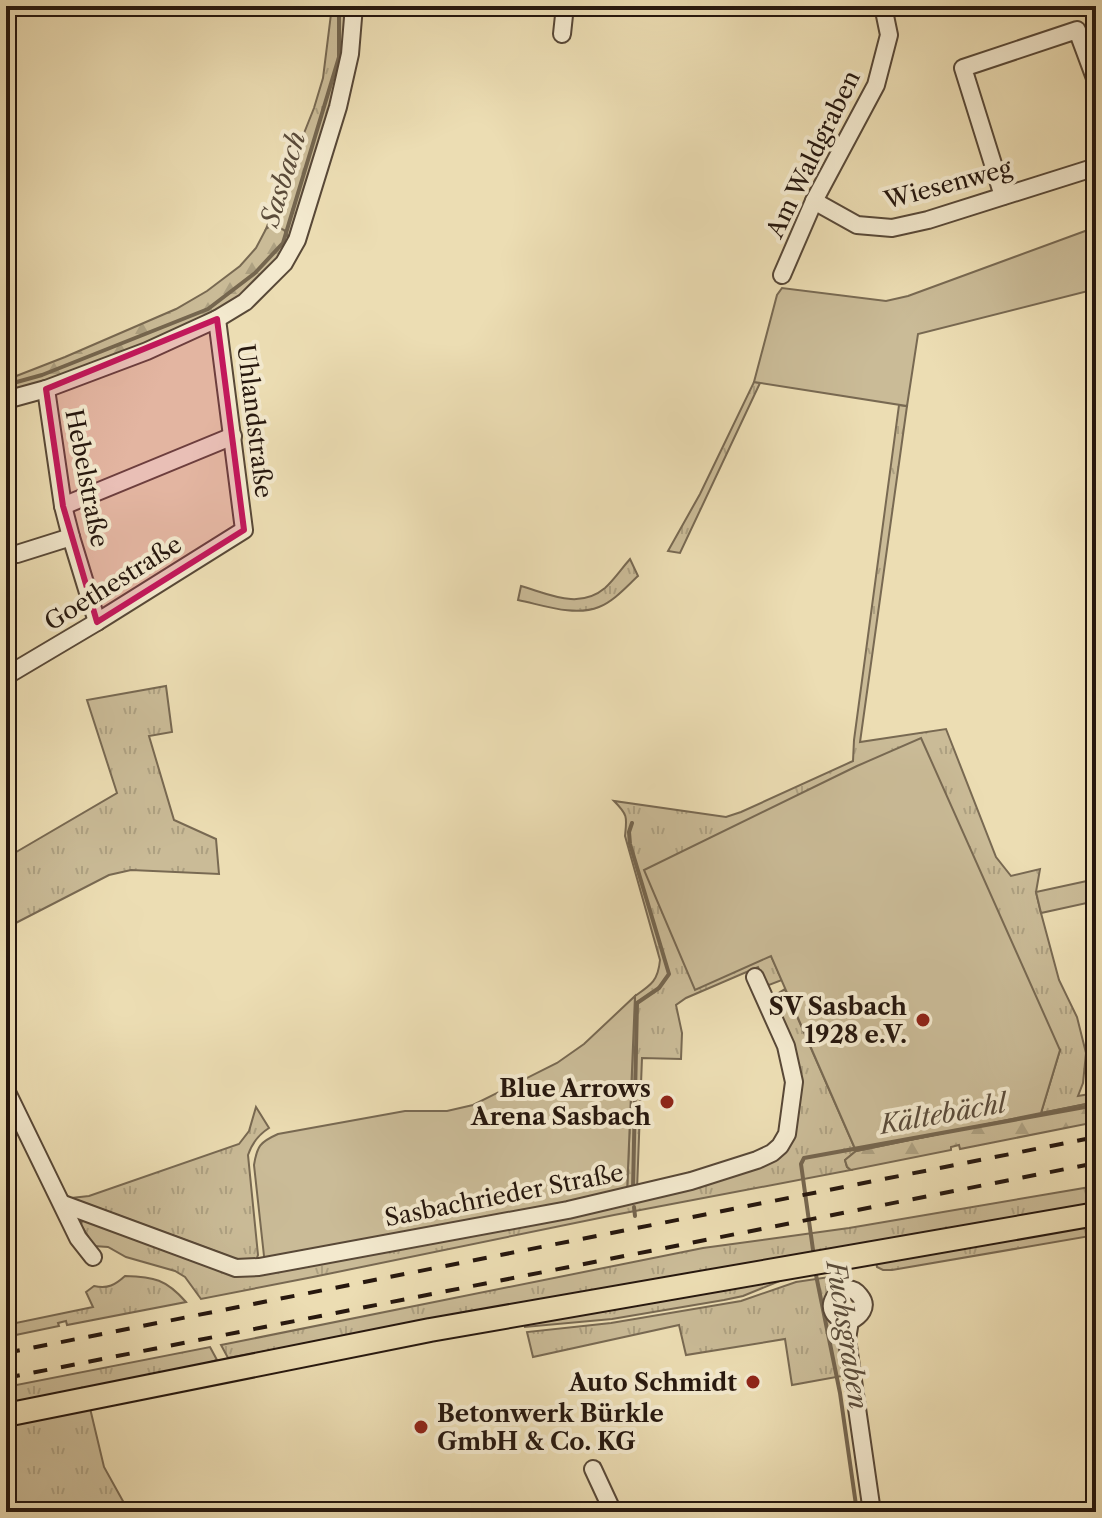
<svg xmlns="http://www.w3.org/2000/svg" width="1102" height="1518" viewBox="0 0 1102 1518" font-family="'Libre Caslon Text',serif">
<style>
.grass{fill:url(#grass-tufts);stroke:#786952;stroke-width:2}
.forest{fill:url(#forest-firs);stroke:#786952;stroke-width:2}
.garden{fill:#cabb97;stroke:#786952;stroke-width:2}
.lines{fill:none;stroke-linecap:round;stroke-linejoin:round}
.stream{stroke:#75664f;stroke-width:4}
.minor-casing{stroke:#584837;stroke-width:20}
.major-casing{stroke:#26170e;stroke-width:26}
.minor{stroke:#f3e9ce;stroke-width:16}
.major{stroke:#ecddb3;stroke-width:22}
.rail{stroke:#26170e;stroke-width:4;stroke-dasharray:14 14;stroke-linecap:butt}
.marked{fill:#c2185b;fill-opacity:0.2;stroke:#c2185b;stroke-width:6;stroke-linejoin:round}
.poi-dot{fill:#8f2418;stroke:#f3e9ce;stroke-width:3}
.labels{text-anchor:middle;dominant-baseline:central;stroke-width:8;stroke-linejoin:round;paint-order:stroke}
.street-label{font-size:24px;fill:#26170e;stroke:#f3e9ce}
.poi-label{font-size:24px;font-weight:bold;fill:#26170e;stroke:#f3e9ce;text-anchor:end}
.water-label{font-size:26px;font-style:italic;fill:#5a4b3a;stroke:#f3e9ce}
</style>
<defs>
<pattern id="grass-tufts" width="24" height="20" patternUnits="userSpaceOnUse" patternTransform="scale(2)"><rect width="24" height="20" fill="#cabb97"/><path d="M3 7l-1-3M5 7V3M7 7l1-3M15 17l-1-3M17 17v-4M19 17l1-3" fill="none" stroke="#ada081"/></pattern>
<pattern id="forest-firs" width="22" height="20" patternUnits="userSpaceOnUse" patternTransform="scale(2)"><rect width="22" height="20" fill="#cabb97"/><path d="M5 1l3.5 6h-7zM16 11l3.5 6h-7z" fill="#ada081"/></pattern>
</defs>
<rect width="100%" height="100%" fill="#ecddb3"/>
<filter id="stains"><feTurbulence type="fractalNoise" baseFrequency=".0025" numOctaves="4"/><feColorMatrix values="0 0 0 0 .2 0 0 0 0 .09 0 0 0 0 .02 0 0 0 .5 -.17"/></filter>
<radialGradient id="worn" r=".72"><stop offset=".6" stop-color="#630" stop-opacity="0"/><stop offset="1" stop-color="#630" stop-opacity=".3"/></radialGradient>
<g class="grass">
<path d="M332 6H349L336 98 290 244 273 225 266 229 314 108 323 78Z"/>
<path d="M754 382 760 383 680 553 668 551 700 494Z"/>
<path d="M899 405 907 406 860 742 946 729 996 857 1011 876 1040 869 1036 892 1041 913 1059 980 1077 1017 1086 1053 1083 1083 1078 1096 1096 1093V1102L1041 1113 1060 1050 771 956 782 980 769 985 765 983 758 967 686 998 676 1005 682 1033 681 1059 642 1058 637 1190 627 1193 635 996C651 985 658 981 660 960L625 836C627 817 628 815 614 801L726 817 741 812 853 761 854 740Z"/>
<path d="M630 559 638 576C626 587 614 601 599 607 574 617 543 605 518 600L521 586C549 594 579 610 605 588 614 580 622 568 630 559Z"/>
<path d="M166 686 172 732 149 736 174 820 216 839 219 874 131 870 109 875 6 928V858L117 793 87 700Z"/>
<path d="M785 989 856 1151 845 1160 847 1167 851 1170 614 1215 313 1277 201 1299 185 1277 175 1271 126 1257 108 1247 94 1246 81 1225 82 1221 89 1219 248 1275 300 1268 639 1201 776 1159 799 1079 773 998 777 994Z"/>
<path d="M256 1107 269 1128C258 1135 252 1143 248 1155L258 1255 256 1260C245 1263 233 1258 223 1254L71 1198 89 1196 239 1144 249 1131Z"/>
<path d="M1096 1186V1206L783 1259 228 1358 221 1345 703 1248 849 1228Z"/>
<path d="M1096 1222V1235L892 1270H883L877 1267 876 1261Z"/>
<path d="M125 1276C154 1277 166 1279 186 1302L67 1325 66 1321 58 1323 59 1326 6 1337V1325L93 1307 86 1292 94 1286C108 1289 115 1285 125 1276Z"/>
<path d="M829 1277 833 1290 842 1376 792 1385 785 1339 686 1355 679 1325 533 1357 527 1332 611 1323 741 1301 796 1282Z"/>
<path d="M787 1278 743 1296 724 1300 612 1319 525 1327V1322Z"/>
<path d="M210 1347 217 1360 188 1369 6 1406V1387Z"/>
<path d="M89 1404 104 1467 129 1512H6V1421Z"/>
</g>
<g class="forest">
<path d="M273 225 284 230 288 236 290 244 284 256 242 296 209 316 115 356 6 395V380L65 357 176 309 207 291 240 266 256 248 266 229Z"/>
<path d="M1096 1102V1122L960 1149 959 1145 951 1147V1150L851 1170 847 1167 845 1160 856 1151Z"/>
</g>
<g class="garden">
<path d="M1096 227V289L918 334 907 406 754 382 777 295 782 288 886 301 908 296Z"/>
<path d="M921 738 1060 1050 1041 1113 856 1151 771 956 695 990 644 870 857 766Z"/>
<path d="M1096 879V901L1041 913 1036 892Z"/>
<path d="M635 996 627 1193 265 1265 254 1165C257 1146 260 1142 278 1134L405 1111H447L473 1105 557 1063 584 1044Z"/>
</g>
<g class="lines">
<g class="stream">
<path d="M6 385 42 375 208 309 255 273 283 243 339 57V6"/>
<path d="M632 823 629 832 630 844 669 974 659 988 637 1003 633 1189"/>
<path d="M634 1207 635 1216"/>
<path d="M814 1257 801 1164 804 1158 1096 1105"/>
<path d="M815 1270 840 1393 857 1512"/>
</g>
<g class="minor-casing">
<g id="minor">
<path d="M562 34 565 6"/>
<path d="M1003 196 963 68 1077 30 1096 81"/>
<path d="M814 201 857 225 892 228 928 220 1096 167"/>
<path d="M782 275 814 201 876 85 889 35 883 6"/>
<path d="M46 389 63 506 71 537 97 622"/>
<path d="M6 400 46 389 147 351 217 319 245 302 284 263 297 240 338 107 350 54 354 6"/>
<path d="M63 506 233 436"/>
<path d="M6 555 17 554 71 537"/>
<path d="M6 676 97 622 244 530 217 319"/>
<path d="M6 1090 78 1238 93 1257"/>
<path d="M63 1204 236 1268 259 1267 568 1210 691 1181 757 1160 772 1153 780 1146 787 1134 794 1082 786 1046 755 977"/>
<path d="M850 1321C812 1316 843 1273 860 1296 869 1307 860 1316 850 1321L847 1339 872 1512"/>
<path d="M593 1469 613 1512"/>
</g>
</g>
<g class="major-casing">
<path id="major" d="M6 1415 430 1330 1096 1214"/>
</g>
<use href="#minor" class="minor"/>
<use href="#major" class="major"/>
<g class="rail">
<path d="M6 1353 1096 1137"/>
<path d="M6 1378 1096 1163"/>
</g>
</g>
<path class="marked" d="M217 319 244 530 97 622 63 506 46 389Z"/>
<g class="poi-dot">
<circle cx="923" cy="1020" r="8"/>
<circle cx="667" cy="1102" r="8"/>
<circle cx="753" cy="1382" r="8"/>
<circle cx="421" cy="1427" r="8"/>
</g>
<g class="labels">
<g class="street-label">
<text transform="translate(813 154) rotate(-64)">Am Waldgraben</text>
<text transform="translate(948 184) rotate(-15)">Wiesenweg</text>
<text transform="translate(255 421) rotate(83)">Uhlandstraße</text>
<text transform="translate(87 478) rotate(79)">Hebelstraße</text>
<text transform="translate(113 583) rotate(-32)">Goethestraße</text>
<text transform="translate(504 1195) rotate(-11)">Sasbachrieder Straße</text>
</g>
<g class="poi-label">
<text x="907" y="1006">SV Sasbach<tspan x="907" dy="28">1928 e.V.</tspan></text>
<text x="651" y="1088">Blue Arrows<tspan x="651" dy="28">Arena Sasbach</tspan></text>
<text x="737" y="1382">Auto Schmidt</text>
<text x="437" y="1413" text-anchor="start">Betonwerk Bürkle<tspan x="437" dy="28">GmbH &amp; Co. KG</tspan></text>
</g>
<g class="water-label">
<text transform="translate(283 179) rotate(-73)">Sasbach</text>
<text transform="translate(943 1114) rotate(-10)">Kältebächl</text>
<text transform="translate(847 1335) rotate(81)">Fuchsgraben</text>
</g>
</g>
<rect width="1102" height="1518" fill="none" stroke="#ecddb3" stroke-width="32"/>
<rect x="8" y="8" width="1086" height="1502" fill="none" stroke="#26170e" stroke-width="4"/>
<rect x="16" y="16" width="1070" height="1486" fill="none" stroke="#26170e" stroke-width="2"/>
<rect width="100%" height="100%" filter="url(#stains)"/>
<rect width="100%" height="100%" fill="url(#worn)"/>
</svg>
